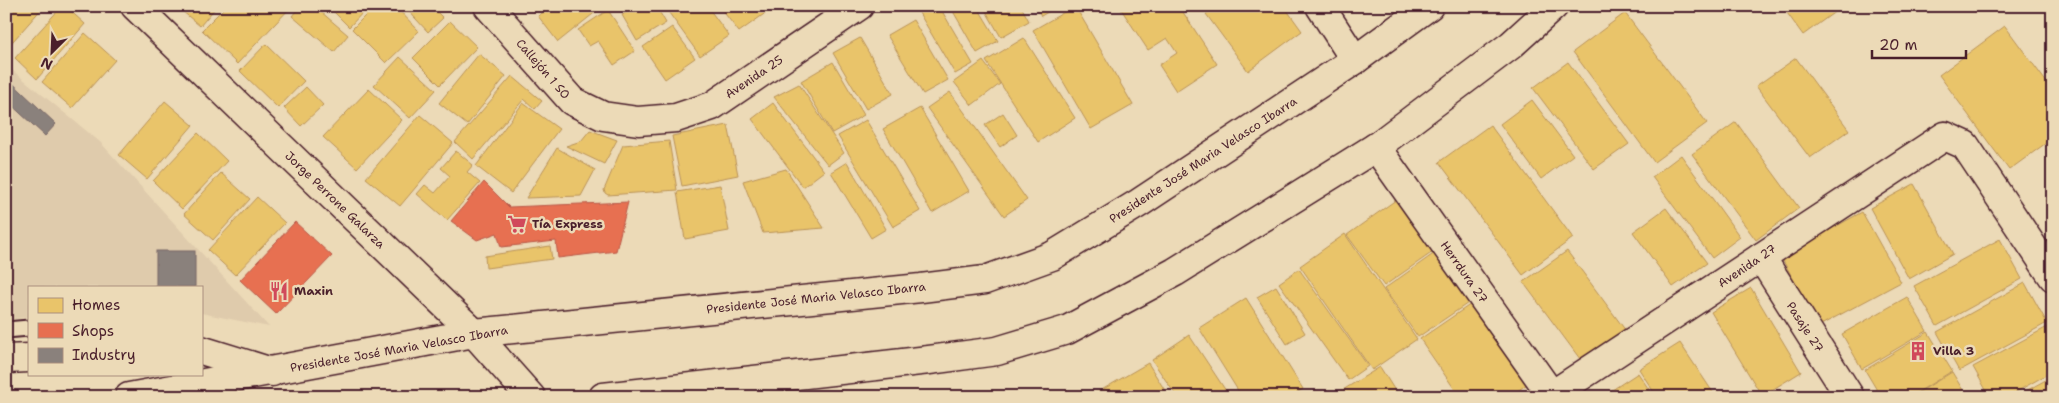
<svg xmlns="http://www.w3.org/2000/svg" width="2059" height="403" viewBox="0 0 2059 403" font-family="'Shantell Sans',sans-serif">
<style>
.built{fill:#dfcbac}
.homes{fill:#e9c46a;stroke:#b99257}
.shops{fill:#e76f51;stroke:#b85746}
.industry{fill:#8a817c;stroke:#776464}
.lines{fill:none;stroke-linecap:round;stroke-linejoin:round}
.service-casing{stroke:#4a1f2b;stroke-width:19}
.minor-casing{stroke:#4a1f2b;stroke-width:31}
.secondary-casing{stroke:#4a1f2b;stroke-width:31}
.primary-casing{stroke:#4a1f2b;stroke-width:31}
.service{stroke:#ecdab7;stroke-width:15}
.minor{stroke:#ecdab7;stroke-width:28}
.secondary{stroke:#ecdab7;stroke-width:28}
.primary{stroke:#ecdab7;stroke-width:28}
.labels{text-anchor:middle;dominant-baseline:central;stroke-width:5;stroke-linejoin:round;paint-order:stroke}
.street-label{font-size:12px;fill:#4a1f2b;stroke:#ecdab7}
.poi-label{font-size:12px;font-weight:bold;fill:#4a1f2b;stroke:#ecdab7;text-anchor:start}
</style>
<rect width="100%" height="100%" fill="#ecdab7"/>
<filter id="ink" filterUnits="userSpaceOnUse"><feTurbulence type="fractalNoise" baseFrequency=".02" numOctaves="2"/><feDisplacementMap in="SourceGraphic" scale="10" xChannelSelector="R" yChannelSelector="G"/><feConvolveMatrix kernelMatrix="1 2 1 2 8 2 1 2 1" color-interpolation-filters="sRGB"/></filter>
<g filter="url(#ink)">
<path class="built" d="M6 65 100 142 269 327 201 313V287H29V317L6 320Z"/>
<g class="homes">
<path d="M6 6H44L6 49Z"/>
<path d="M62 6H65L85 24 37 79 15 58Z"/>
<path d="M176 6H217L200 26Z"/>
<path d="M226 6H292L237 64 202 30Z"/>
<path d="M300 6H324L320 11 348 35 334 52 292 16Z"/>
<path d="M334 6H369L349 27 331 9Z"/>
<path d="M375 6H395L419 31 386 63 352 29Z"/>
<path d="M404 6H431L443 18 428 32Z"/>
<path d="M551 6H603L558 42 538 16Z"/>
<path d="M636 6H656L666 23 637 41 622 15Z"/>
<path d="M664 6H707L729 36 700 56Z"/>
<path d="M719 6H763L767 12 739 32Z"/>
<path d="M769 6H784L774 13Z"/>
<path d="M915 6H939L973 64 955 74Z"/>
<path d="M950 6H977L998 41 977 53Z"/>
<path d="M983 6H1021L1029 21 1001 37Z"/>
<path d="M1036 6H1058L1041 16Z"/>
<path d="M1075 6 1133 105 1091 129 1033 30Z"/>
<path d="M1119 6H1179L1217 64 1176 91 1159 65 1177 53 1167 38 1148 50Z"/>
<path d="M1216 6H1284L1302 31 1248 71 1206 14Z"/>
<path d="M1782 6H1843L1803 35Z"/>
<path d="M608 10 635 51 614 65 598 41 589 46 578 30Z"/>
<path d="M1625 13 1707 123 1654 162 1573 52Z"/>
<path d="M913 20 948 80 923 94 887 35Z"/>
<path d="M450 21 477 47 440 85 413 58Z"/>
<path d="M2005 26 2053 91V138L2009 170 1939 75Z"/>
<path d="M672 27 695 58 665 79 643 47Z"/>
<path d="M85 33 115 60 72 108 42 82Z"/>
<path d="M860 38 893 94 866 109 833 53Z"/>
<path d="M1024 38 1075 118 1038 142 986 61Z"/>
<path d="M266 44 304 81 278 108 240 71Z"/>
<path d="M479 54 506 76 467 125 439 103Z"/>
<path d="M400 57 436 90 410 118 374 85Z"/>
<path d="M1796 58 1849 130 1810 158 1756 86Z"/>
<path d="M983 61 1000 84 972 105 954 82Z"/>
<path d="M833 62 864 115 832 133 801 81Z"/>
<path d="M1568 62 1629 144 1594 169 1533 88Z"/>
<path d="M512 76 542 101 535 109 524 99 473 159 455 142Z"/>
<path d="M799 84 844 153 828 165 774 97Z"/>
<path d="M306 87 323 105 301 126 284 108Z"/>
<path d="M369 89 402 120 357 168 323 137Z"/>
<path d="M950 92 1027 200 1004 216 927 108Z"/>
<path d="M1532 100 1573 155 1541 179 1500 124Z"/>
<path d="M165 101 193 125 147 179 119 155Z"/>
<path d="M523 103 559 129 511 193 476 166Z"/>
<path d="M773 103 824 171 803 187 752 119Z"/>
<path d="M920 108 969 191 932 213 883 129Z"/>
<path d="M1003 113 1017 135 1000 147 985 125Z"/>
<path d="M420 115 453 143 400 206 366 178Z"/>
<path d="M866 120 920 211 893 227 838 136Z"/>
<path d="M1736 122 1799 208 1756 240 1692 154Z"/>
<path d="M728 125 738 175 682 186 672 136Z"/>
<path d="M1490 125 1573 238 1523 275 1439 162Z"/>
<path d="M590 130 617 140 604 164 566 146 581 141Z"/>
<path d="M198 133 227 161 182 209 153 181Z"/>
<path d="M669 141 677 190 608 195 605 193 604 190 623 145Z"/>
<path d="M557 148 595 170 581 196 526 198Z"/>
<path d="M456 151 473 165 467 172 480 183 447 220 417 194 425 185 435 193 450 176 441 168Z"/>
<path d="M1681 155 1740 237 1712 258 1652 177Z"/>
<path d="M847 162 886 229 871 238 831 172Z"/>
<path d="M786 169 824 228 763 233 743 181Z"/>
<path d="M221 173 250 199 213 240 184 214Z"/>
<path d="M1914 184 1953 254 1909 279 1870 208Z"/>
<path d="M720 185 729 231 685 239 677 192Z"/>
<path d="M257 197 285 223 235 275 208 250Z"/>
<path d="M1400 197 1437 249 1384 286 1347 235Z"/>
<path d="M2053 198V215L2046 201Z"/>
<path d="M1666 208 1707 263 1673 287 1633 232Z"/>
<path d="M1862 212 1901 282 1819 326 1781 257Z"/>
<path d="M1345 234 1417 339 1372 370 1300 266Z"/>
<path d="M2000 239 2022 279 1937 326 1914 286Z"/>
<path d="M550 246 552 259 486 268 485 256Z"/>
<path d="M1439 250 1474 299 1418 337 1384 289Z"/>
<path d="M1567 251 1626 331 1583 363 1523 282Z"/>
<path d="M1299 269 1368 366 1348 380 1279 283Z"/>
<path d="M2025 283 2047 323 1959 371 1937 332Z"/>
<path d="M1276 286 1305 333 1287 344 1257 297Z"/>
<path d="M1751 288 1801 372 1762 396 1711 312Z"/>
<path d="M1907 297 1927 331 1862 369 1842 334Z"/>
<path d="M1246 298 1303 389 1290 397H1242L1199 328Z"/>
<path d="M1474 302 1530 382 1509 397H1460L1420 339Z"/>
<path d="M2053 324V371L2007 397H1990L1973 367Z"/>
<path d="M1928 332 1952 371 1910 397H1881L1865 370Z"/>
<path d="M1189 335 1230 397H1177L1152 360Z"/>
<path d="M1680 343 1716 397H1657L1639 369Z"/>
<path d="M1148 363 1169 397H1094L1093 395Z"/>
<path d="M1380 367 1399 397H1340L1338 393Z"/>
<path d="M1952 372 1967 397H1911Z"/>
<path d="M1638 373 1654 397H1604L1603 396Z"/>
<path d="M2053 376V397H2015Z"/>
</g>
<g class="shops">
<path d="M484 182 509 207 628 202 616 251 558 258 556 241 501 247 497 233 477 240 451 221Z"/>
<path d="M295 222 332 256 276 314 240 280Z"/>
</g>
<g class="industry">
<path d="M6 77 56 124 45 136 6 100Z"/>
<rect x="156" y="251" width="39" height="36"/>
</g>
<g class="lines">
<g class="service-casing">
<path id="service" d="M6 330 29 328"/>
</g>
<g class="minor-casing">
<g id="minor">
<path d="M135 6 474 333 531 397"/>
<path d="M488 6 572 101 603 116 638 121 676 118 712 106 859 6"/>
<path d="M1320 6 1355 60"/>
<path d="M1376 147 1553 397"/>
<path d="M1761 257 1850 397"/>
<path d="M1549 397 1945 136 1965 145 2053 277"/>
</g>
</g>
<g class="secondary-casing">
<g id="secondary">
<path d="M129 397 474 333 921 288 985 280 1052 256 1139 203 1355 60 1429 6"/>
<path d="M603 397 929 360 997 351 1067 330 1175 272 1376 147 1511 45 1554 6"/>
</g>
</g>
<g class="primary-casing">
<g id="primary">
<path d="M201 350 272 372"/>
<path d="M6 359 29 358"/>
</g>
</g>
<use href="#service" class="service"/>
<use href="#minor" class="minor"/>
<use href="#secondary" class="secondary"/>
<use href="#primary" class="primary"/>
</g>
</g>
<defs>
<g id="supermarket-bare" transform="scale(1.5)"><path d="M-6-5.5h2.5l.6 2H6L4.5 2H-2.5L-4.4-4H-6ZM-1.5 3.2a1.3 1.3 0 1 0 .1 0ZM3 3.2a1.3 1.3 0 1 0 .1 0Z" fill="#d1495b" stroke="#ecdab7" stroke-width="2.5" paint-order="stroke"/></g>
<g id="restaurant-bare" transform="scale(1.5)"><path d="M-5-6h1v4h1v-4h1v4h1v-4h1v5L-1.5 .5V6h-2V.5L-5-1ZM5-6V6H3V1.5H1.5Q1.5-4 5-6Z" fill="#d1495b" stroke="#ecdab7" stroke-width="2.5" paint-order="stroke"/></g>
<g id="building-bare" transform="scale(1.5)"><path d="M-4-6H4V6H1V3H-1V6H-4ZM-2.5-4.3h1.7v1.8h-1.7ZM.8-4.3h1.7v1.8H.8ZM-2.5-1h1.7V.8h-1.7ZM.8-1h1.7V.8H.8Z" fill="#d1495b" stroke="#ecdab7" stroke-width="2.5" paint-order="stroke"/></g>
</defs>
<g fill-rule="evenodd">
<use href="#supermarket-bare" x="517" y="224"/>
<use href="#restaurant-bare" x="279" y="291"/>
<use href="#building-bare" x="1918" y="351"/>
</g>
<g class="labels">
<g class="street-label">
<text transform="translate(543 69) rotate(49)">Callejón 1 SO</text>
<text transform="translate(754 77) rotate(-34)">Avenida 25</text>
<text transform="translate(1203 160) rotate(-33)">Presidente José Maria Velasco Ibarra</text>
<text transform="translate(335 200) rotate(44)">Jorge Perrone Galarza</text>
<text transform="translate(1747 266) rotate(-34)">Avenida 27</text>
<text transform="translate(1464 272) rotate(55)">Herrdura 27</text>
<text transform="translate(816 298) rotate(-6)">Presidente José Maria Velasco Ibarra</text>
<text transform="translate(1805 327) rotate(57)">Pasaje 27</text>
<text transform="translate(399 349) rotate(-10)">Presidente José Maria Velasco Ibarra</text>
</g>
<g class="poi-label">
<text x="532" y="224">Tía Express</text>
<text x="294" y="291">Maxin</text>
<text x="1933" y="351">Villa 3</text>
</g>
</g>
<rect width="2059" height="403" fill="none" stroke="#ecdab7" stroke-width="25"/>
<rect x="12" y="12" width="2034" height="378" fill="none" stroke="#4a1f2b" stroke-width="2" filter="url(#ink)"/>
<rect x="28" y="286" width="175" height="90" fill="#ecdab7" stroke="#ab8f7f"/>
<rect x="38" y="298" width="25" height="15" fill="#e9c46a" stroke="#ab8f7f"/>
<text x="72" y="310" font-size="15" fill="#4a1f2b">Homes</text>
<rect x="38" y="323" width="25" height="15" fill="#e76f51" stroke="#ab8f7f"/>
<text x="72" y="336" font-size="15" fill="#4a1f2b">Shops</text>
<rect x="38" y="348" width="25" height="15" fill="#8a817c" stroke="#ab8f7f"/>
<text x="72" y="360" font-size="15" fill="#4a1f2b">Industry</text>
<g transform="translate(52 52) rotate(204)" stroke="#ecdab7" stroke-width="4" paint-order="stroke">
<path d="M0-4L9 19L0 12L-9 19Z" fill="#4a1f2b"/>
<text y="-8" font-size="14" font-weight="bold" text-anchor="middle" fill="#4a1f2b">N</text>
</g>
<path d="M1872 50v8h94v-8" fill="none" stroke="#4a1f2b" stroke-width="2.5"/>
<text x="1879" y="50" font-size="15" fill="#4a1f2b" stroke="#ecdab7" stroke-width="4" paint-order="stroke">20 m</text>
</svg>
